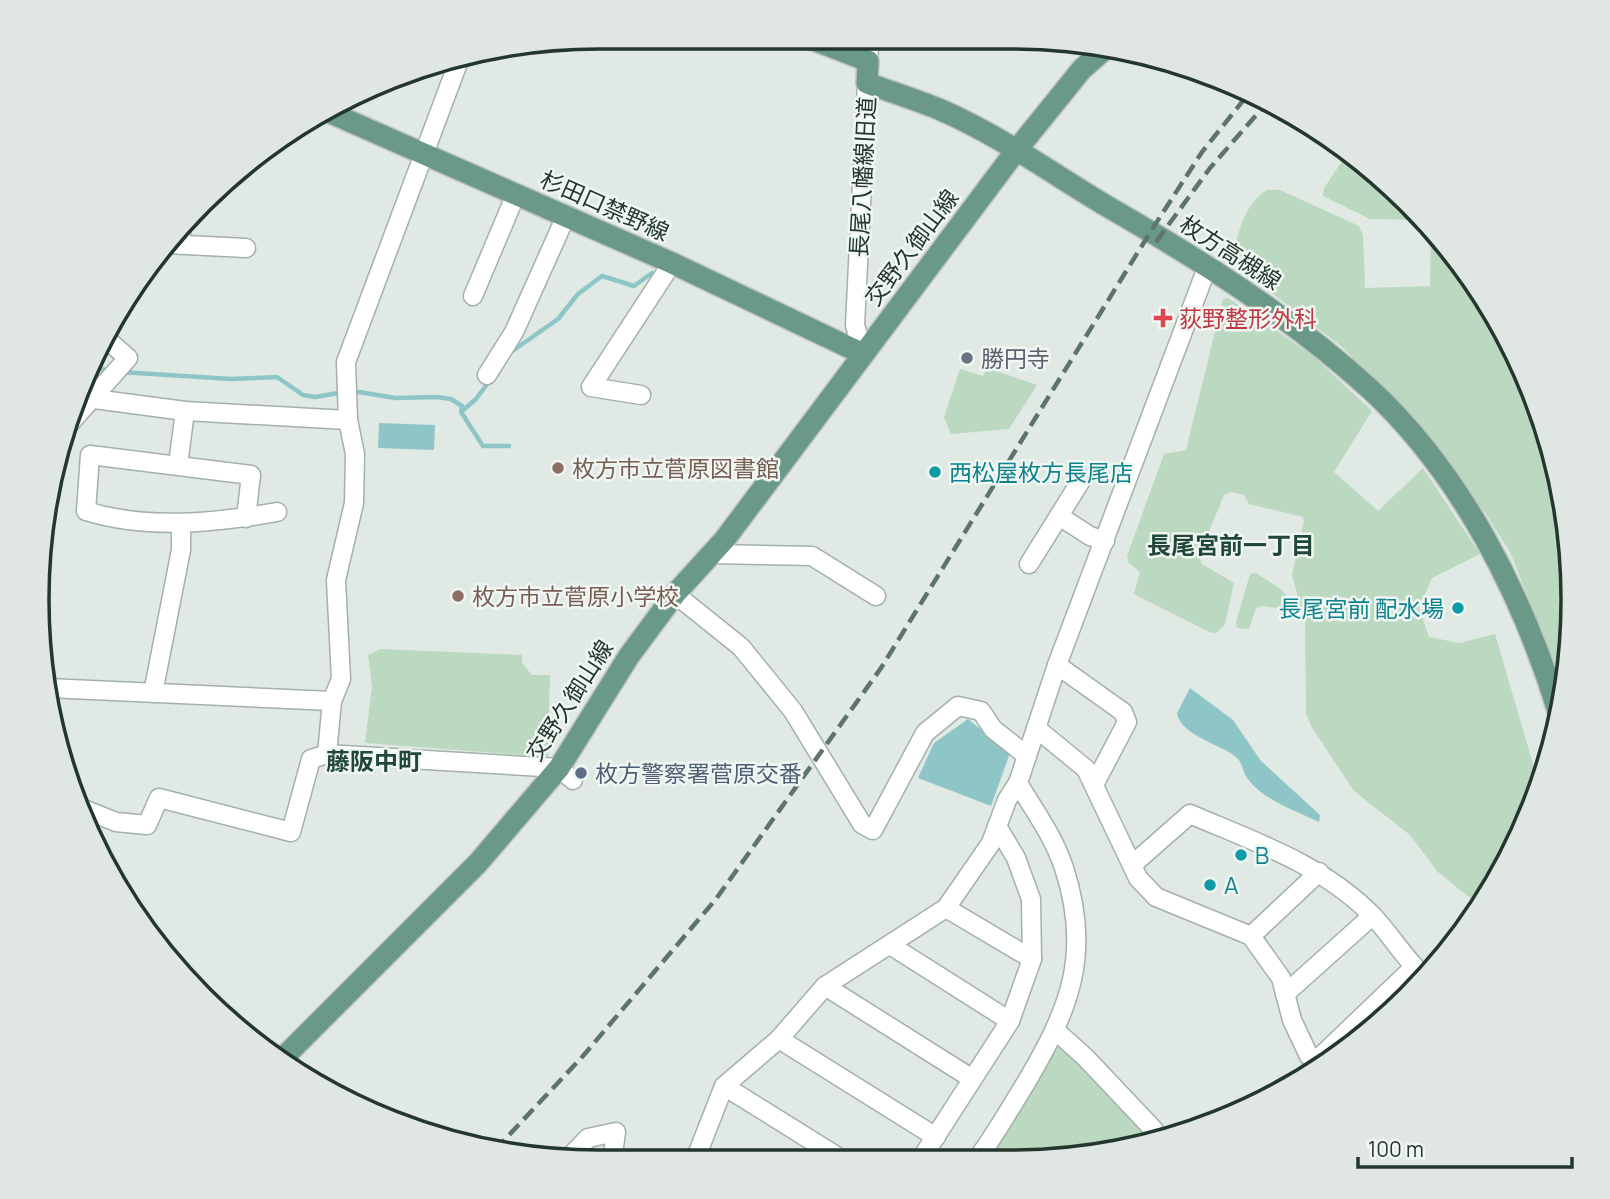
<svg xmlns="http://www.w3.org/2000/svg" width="1610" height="1199" viewBox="0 0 1610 1199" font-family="Manrope,'Noto Sans JP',sans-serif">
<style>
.green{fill:#bbd8c0}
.water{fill:#8ec6c8}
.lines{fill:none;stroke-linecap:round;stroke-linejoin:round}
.stream{stroke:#8ec6c8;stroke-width:4.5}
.minor-casing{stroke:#a4b0aa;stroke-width:21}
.major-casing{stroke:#bdc3c1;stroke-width:24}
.minor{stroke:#fff;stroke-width:18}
.major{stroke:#6a9988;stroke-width:21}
.rail{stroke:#5d736b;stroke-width:4.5;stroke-dasharray:14 7;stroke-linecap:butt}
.health-dot{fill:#e0444e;stroke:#f0f6f2;stroke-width:2.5}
.worship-dot{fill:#6b7280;stroke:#f0f6f2;stroke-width:2.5}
.education-dot{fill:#8d6e63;stroke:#f0f6f2;stroke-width:2.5}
.culture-dot{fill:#0f9aa8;stroke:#f0f6f2;stroke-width:2.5}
.service-dot{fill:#5c6f8a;stroke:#f0f6f2;stroke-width:2.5}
.labels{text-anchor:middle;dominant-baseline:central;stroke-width:5;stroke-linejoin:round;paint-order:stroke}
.street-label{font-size:23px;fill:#23372f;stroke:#f0f6f2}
.health-label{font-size:23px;fill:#be3a42;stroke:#f0f6f2;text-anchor:start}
.worship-label{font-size:23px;fill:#5b616d;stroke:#f0f6f2;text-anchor:start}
.education-label{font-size:23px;fill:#785e54;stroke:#f0f6f2;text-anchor:start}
.culture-label{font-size:23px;fill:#0d838f;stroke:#f0f6f2;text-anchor:start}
.service-label{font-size:23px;fill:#4e5e75;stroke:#f0f6f2;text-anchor:start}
.neighbourhood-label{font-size:24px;font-weight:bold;fill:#214739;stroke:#f0f6f2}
.rim{fill:none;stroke:#23372f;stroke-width:3.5}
</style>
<rect width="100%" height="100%" fill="#e0e9e4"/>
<g class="green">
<path d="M1347 154 1417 220 1370 219 1323 196 1324 188Z"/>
<path d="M1267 190H1280L1359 226 1363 235 1365 288 1430 286 1431 233C1517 313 1560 447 1572 561 1576 597 1570 637 1568 673L1564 690 1511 554 1486 514 1384 389 1341 346 1231 262C1237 238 1243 204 1267 190Z"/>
<path d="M1228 298 1312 355 1372 411 1334 472 1378 511 1423 468 1480 554 1432 578 1419 608 1429 637 1459 643 1495 634 1540 788 1498 881 1480 906 1438 872 1410 835 1354 791 1311 726 1306 713 1305 622 1292 575 1304 521 1303 517 1249 504 1244 495 1231 492 1224 495 1199 556 1202 564 1234 583 1225 624 1216 633 1209 632 1134 594 1140 572 1128 562 1127 556 1164 454 1186 450 1223 299Z"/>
<path d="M987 368 1037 385 1009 429 951 434 944 417 960 369 983 376Z"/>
<path d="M1256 573C1269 582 1292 592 1292 610L1262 606 1256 608 1249 629 1237 628 1236 622 1250 574Z"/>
<path d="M380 649 522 655V663L532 675H550L548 757 365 743 372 687 368 655Z"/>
<path d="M1060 1047 1080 1062 1146 1131 1149 1140 1084 1157 987 1158 1052 1050Z"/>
</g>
<g class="water">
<path d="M379 423 435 425 434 450 378 448Z"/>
<path d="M1190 688 1233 720 1261 761 1320 815 1319 822C1296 811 1260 799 1246 776 1242 770 1243 763 1236 757 1221 744 1181 736 1177 713Z"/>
<path d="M968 719 1010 753 991 806 918 778 934 743Z"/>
</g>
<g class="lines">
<g class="stream">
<path d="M511 352 558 319 578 294 602 276 634 286 652 273"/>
<path d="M89 368 109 370"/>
<path d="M121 372 231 379 277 377 303 395 315 397 344 392"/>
<path d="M352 391 396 398 437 397 451 399 462 406 461 412 483 446H509"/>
<path d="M462 411 476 399 491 379"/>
</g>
<g class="minor-casing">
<g id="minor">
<path d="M1045 38 1053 39"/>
<path d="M461 55 346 362 348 420 355 454 354 503 336 580 341 679 332 701 327 754 559 768 573 780"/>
<path d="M868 61 870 37"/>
<path d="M166 244 246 248"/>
<path d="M180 244 182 224"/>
<path d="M473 296 516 194"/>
<path d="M863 354 855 325 867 83"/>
<path d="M487 375 514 332 566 216"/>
<path d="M641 395 591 387 672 263"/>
<path d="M79 397 185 411 348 420"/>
<path d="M70 423 128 358 104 337"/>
<path d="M178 465 185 411"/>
<path d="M1059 516 1090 536 1105 541"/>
<path d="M246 518 251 475 90 455 86 511C147 530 215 523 277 512"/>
<path d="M711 554 812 556 876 596"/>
<path d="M1029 564 1082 479"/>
<path d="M675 594 741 647 793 711 862 824 873 830 925 733 958 706 981 711 993 729 1027 756"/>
<path d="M1057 665 1123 712 1127 722 1094 785"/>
<path d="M48 688 332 701"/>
<path d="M153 693 181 550V525"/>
<path d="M1036 728 1086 769 1138 878 1156 897 1251 936 1281 978 1292 1020 1309 1056 1319 1058 1414 967"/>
<path d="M81 808 116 822 147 825 159 798 291 832 311 759 327 754"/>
<path d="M1132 865 1190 814C1255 842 1322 864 1373 916 1392 936 1405 960 1426 978"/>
<path d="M946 908 1032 959"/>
<path d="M1251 936 1319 872"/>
<path d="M890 945 1010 1021"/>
<path d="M825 986 971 1078"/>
<path d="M1285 994 1372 916"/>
<path d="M1056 1031 1085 1057 1154 1130 1156 1138"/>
<path d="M779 1039 936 1137"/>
<path d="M724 1086 841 1159"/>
<path d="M978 1158C996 1133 1011 1107 1027 1081 1070 1008 1092 953 1064 868 1054 837 1034 810 1018 783L1057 665 1208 265"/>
<path d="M921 1159 1010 1021 1032 959 1031 899 1016 858 997 826"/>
<path d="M695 1160 724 1086 779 1039 825 986 946 908 991 843 1007 800 1018 783"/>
<path d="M566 1161 588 1138 616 1132 612 1161"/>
</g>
</g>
<g class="major-casing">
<g id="major">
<path d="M806 37 868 61 867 83C891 92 917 100 941 110 999 135 1056 176 1110 208 1202 261 1291 317 1370 389 1462 474 1523 596 1559 714"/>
<path d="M324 110 672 263 863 354"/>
<path d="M281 1060 478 863 559 768 629 656 675 594 725 539 1015 152 1082 69 1106 48"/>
</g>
</g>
<use href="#minor" class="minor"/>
<use href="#major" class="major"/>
<g class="rail">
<path d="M1156 242 1210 168 1265 105"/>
<path d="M495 1150 583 1056 716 899 881 668 1151 231 1202 152 1246 97"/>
</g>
</g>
<path class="health-dot" d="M1159.5 307.5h7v7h7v7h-7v7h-7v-7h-7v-7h7z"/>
<circle class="worship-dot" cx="967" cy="358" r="7"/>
<g class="education-dot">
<circle cx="558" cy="468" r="7"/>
<circle cx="458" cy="596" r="7"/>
</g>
<g class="culture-dot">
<circle cx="935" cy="472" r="7"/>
<circle cx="1458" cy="608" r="7"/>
<circle cx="1241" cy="855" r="7"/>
<circle cx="1210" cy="885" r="7"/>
</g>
<circle class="service-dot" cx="581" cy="773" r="7"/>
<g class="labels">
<g class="street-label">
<text transform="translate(862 177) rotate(-87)">長尾八幡線旧道</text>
<text transform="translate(605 205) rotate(24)">杉田口禁野線</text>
<text transform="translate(911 247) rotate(-53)">交野久御山線</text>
<text transform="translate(1231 252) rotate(33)">枚方高槻線</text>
<text transform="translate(569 700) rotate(-57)">交野久御山線</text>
</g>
<g class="health-label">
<text x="1179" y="318">荻野整形外科</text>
</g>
<g class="worship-label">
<text x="981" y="358">勝円寺</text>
</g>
<g class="education-label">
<text x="572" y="468">枚方市立菅原図書館</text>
<text x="472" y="596">枚方市立菅原小学校</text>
</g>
<g class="culture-label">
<text x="949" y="472">西松屋枚方長尾店</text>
<text x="1444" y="608" text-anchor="end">長尾宮前 配水場</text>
<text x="1255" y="855">B</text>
<text x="1224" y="885">A</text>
</g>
<g class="service-label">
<text x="595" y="773">枚方警察署菅原交番</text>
</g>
<g class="neighbourhood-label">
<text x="1231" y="544">長尾宮前一丁目</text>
<text x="374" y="760">藤阪中町</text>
</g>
</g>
<path d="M0 0H1610V1199H0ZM599 49H1011A550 550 0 0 1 1561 599V600A550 550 0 0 1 1011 1150H599A550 550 0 0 1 49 600V599A550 550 0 0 1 599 49Z" fill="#e0e7e2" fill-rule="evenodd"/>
<path class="rim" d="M599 49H1011A550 550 0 0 1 1561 599V600A550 550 0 0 1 1011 1150H599A550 550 0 0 1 49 600V599A550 550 0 0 1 599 49Z"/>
<path d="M1358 1157v10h214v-10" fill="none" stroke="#23372f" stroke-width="3.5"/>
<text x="1368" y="1157" font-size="21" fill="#23372f" stroke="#f0f6f2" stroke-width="5" paint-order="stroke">100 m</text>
</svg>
